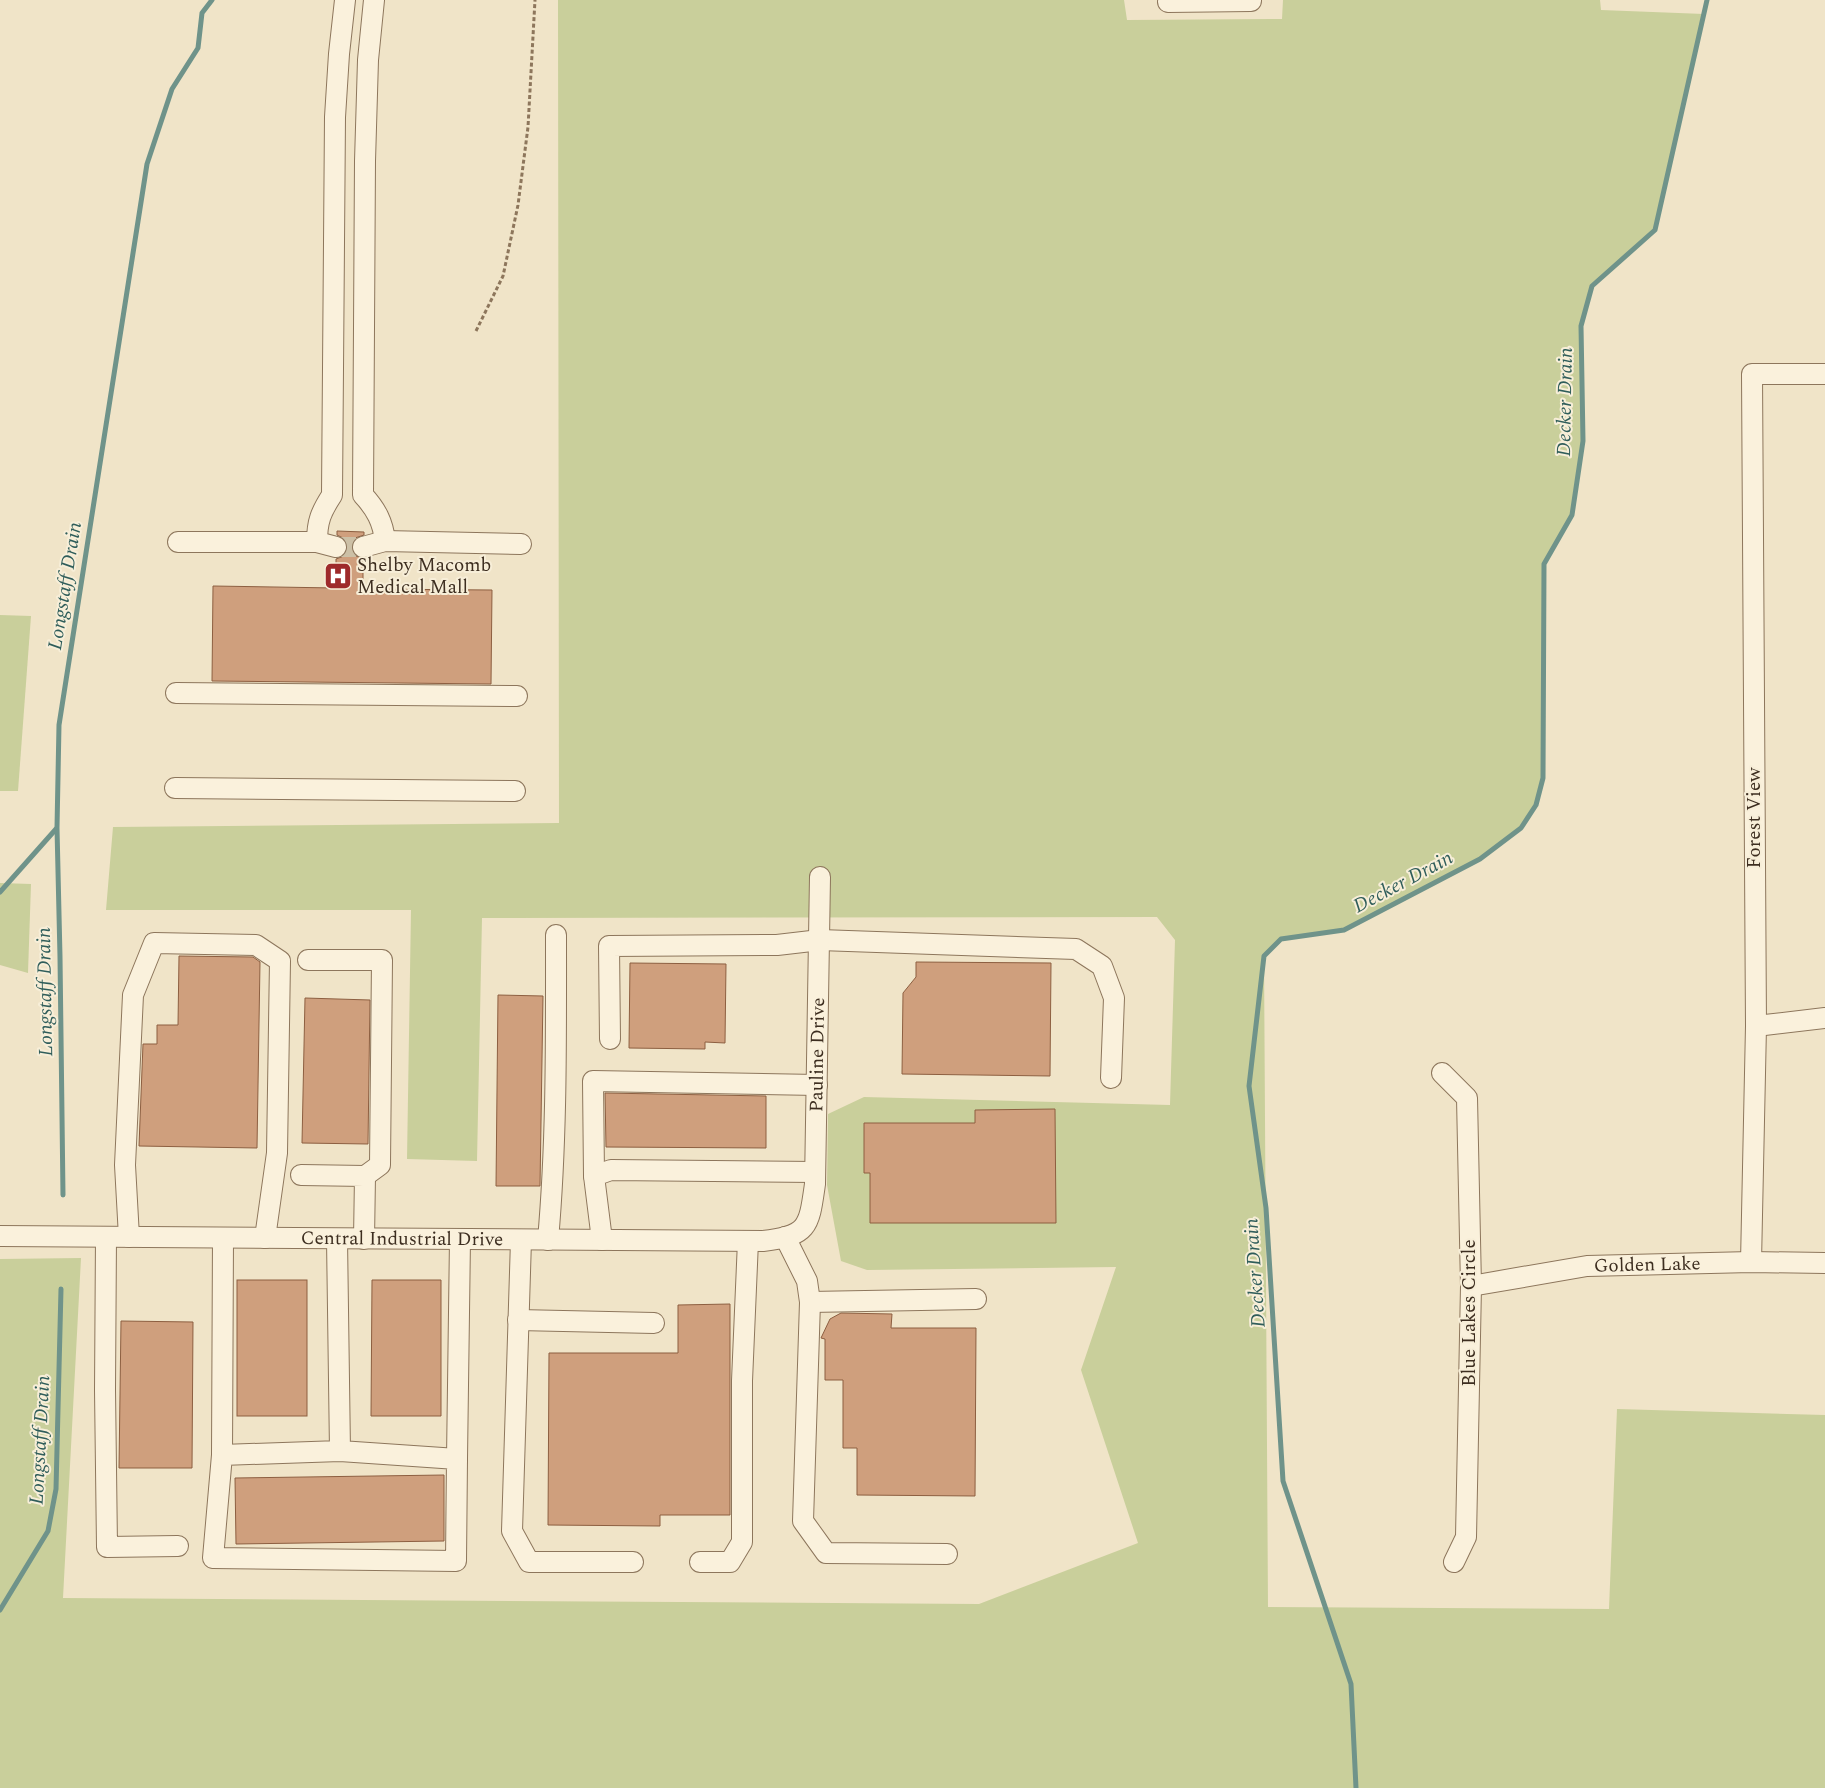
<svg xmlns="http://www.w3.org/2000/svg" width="1825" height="1788" viewBox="0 0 1825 1788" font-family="Spectral,serif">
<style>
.green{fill:#c9cf9b}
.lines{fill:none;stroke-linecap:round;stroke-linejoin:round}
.stream{stroke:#6f938a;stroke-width:5}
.building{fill:#cf9f7d;stroke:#8d5f41}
.minor-tunnel{stroke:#ccc0a6;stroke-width:20;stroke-dasharray:20 10;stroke-linecap:butt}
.minor-casing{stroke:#8d765c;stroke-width:22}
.path{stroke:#8d765c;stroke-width:3;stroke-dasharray:4 2.5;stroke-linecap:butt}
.minor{stroke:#faf1dc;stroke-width:20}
.labels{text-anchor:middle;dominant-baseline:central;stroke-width:4;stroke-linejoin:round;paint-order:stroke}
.poi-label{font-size:19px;fill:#3d2e20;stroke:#f7eed8;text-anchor:start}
.street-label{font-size:19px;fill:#3d2e20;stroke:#f7eed8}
.water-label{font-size:20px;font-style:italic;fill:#2f5d5a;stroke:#f7eed8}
</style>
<rect width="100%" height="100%" fill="#f0e4c8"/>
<g class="green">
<path d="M558 0H1124L1127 20 1282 19 1283 0H1600L1601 10 1704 14 1655 230 1592 286 1581 326 1583 441 1572 515 1544 564 1543 778 1536 805 1521 828 1480 859 1344 930 1281 939 1264 956 1268 1607 1609 1609 1617 1409 1825 1415V1788H0V1259L81 1258 63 1598 979 1604 1138 1543 1081 1370 1116 1267 867 1270 841 1261 827 1185 828 1114 864 1097 1170 1105 1175 940 1157 917 482 918 477 1161 407 1159 411 910H106L113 827 559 823Z"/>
<path d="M0 615 31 616 18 791H0Z"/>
<path d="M0 883 31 884 28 973 0 965Z"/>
</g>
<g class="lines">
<g class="stream">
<path d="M0 892 56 829"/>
<path d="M63 1195 60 957 57 828 59 725 147 164 172 89 198 48 202 13 212 0"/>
<path d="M0 1610 48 1531 56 1489 61 1289"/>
<path d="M1356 1788 1351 1684 1283 1481 1266 1208 1249 1086 1264 956 1281 939 1344 930 1480 859 1521 828 1536 805 1543 778 1544 564 1572 515 1583 441 1581 326 1592 286 1655 230 1707 0"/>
</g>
</g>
<g class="building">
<path d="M337 531 364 532V535L355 538 351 544V550L354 555 363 559V589L492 590 491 684 212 681 213 586 336 588V559L344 556 348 550V544L345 539 337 535Z"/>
<path d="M179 956 253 957 260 962 257 1148 139 1146 143 1044H157V1025H178Z"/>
<path d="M916 962 1051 963 1050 1076 902 1074 903 993 916 977Z"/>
<path d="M630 963 726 964 725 1043 705 1042V1049L629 1048Z"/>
<path d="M498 995 543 996 540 1186H496Z"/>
<path d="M305 998 370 1000 368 1144 302 1143Z"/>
<path d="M605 1093 766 1096V1148L606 1147Z"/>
<path d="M1055 1109 1056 1223H870V1173H864V1123H975V1110Z"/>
<rect x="237" y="1280" width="70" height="136"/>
<path d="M372 1280H441V1416H371Z"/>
<path d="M730 1304V1515H660V1526L548 1525 549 1353H678V1305Z"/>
<path d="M841 1313 892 1314 891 1328H976L975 1496 857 1495V1448H843V1380H825V1339L821 1338 830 1319Z"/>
<path d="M121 1321 193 1322 192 1468H119Z"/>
<path d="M444 1475V1541L236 1544 235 1478Z"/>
</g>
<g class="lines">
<path class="minor-tunnel" d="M336 547H363"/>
<g class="minor-casing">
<g id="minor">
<path d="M374 0 368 60 365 161 363 495C376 509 383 522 385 541"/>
<path d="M1168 2 1251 1V0"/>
<path d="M178 542H317L336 547"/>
<path d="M317 542C317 521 321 512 332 495L335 117 339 54 345 0"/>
<path d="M363 547 385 541 521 544"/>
<path d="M176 693 517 696"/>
<path d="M175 788 515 791"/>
<path d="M308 960H382L380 1165 365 1176"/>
<path d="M1756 1026 1825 1018"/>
<path d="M610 1039 609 946 777 945 820 940 1076 949 1102 966 1114 998 1111 1078"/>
<path d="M1442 1073 1467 1098 1471 1286 1466 1537 1454 1562"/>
<path d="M301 1175 365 1176 364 1239"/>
<path d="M594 1176 593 1081 817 1085"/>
<path id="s1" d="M0 1236 763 1241C809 1236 809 1226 815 1184L820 877"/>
<path d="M106 1237 105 1390 107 1547 178 1546"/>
<path d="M129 1237 125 1165 133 995 154 943 256 945 280 961 277 1153 265 1238"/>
<path d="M785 1237 807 1281 810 1302 803 1521 826 1553 947 1554"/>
<path d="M337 1239 340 1451 222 1455 213 1558 456 1561 457 1459 340 1451"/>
<path d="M521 1240 512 1531 529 1562H633"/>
<path d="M548 1240C557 1138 556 1037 556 935"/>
<path d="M602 1240 594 1176 611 1170 815 1172"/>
<path d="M1751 1262 1756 1026 1752 374H1825"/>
<path id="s2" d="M1471 1286 1587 1266 1751 1262 1825 1263"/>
<path d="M810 1302 976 1299"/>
<path d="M518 1320 654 1323"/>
<path d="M222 1455 223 1238"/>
<path d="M457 1459 460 1239"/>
<path d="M700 1562H730L742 1542V1381L748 1241"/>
</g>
</g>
<path class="path" d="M476 331 503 276 518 205 528 127 535 0"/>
<use href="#minor" class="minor"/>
</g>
<defs>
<g id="hospital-square" transform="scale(1.4375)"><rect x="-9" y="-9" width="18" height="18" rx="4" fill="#9e2a2b" stroke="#f7eed8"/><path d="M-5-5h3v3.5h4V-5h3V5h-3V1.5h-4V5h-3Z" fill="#fff"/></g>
</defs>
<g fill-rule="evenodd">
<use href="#hospital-square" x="338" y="576"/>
</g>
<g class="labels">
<g class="poi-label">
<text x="357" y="565">Shelby Macomb<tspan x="357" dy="22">Medical Mall</tspan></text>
</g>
<g class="street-label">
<text transform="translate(1754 818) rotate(-90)">Forest View</text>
<text stroke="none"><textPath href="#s1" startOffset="981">Pauline Drive</textPath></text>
<text stroke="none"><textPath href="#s1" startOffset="402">Central Industrial Drive</textPath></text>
<text stroke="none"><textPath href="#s2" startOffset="178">Golden Lake</textPath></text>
<text transform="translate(1469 1313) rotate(-90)">Blue Lakes Circle</text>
</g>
<g class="water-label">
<text transform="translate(1565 402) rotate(-89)">Decker Drain</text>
<text transform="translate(65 586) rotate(-81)">Longstaff Drain</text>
<text transform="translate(1403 882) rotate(-28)">Decker Drain</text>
<text transform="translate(45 992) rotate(-91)">Longstaff Drain</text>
<text transform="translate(1255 1273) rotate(-94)">Decker Drain</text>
<text transform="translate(40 1440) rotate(-87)">Longstaff Drain</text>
</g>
</g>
</svg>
